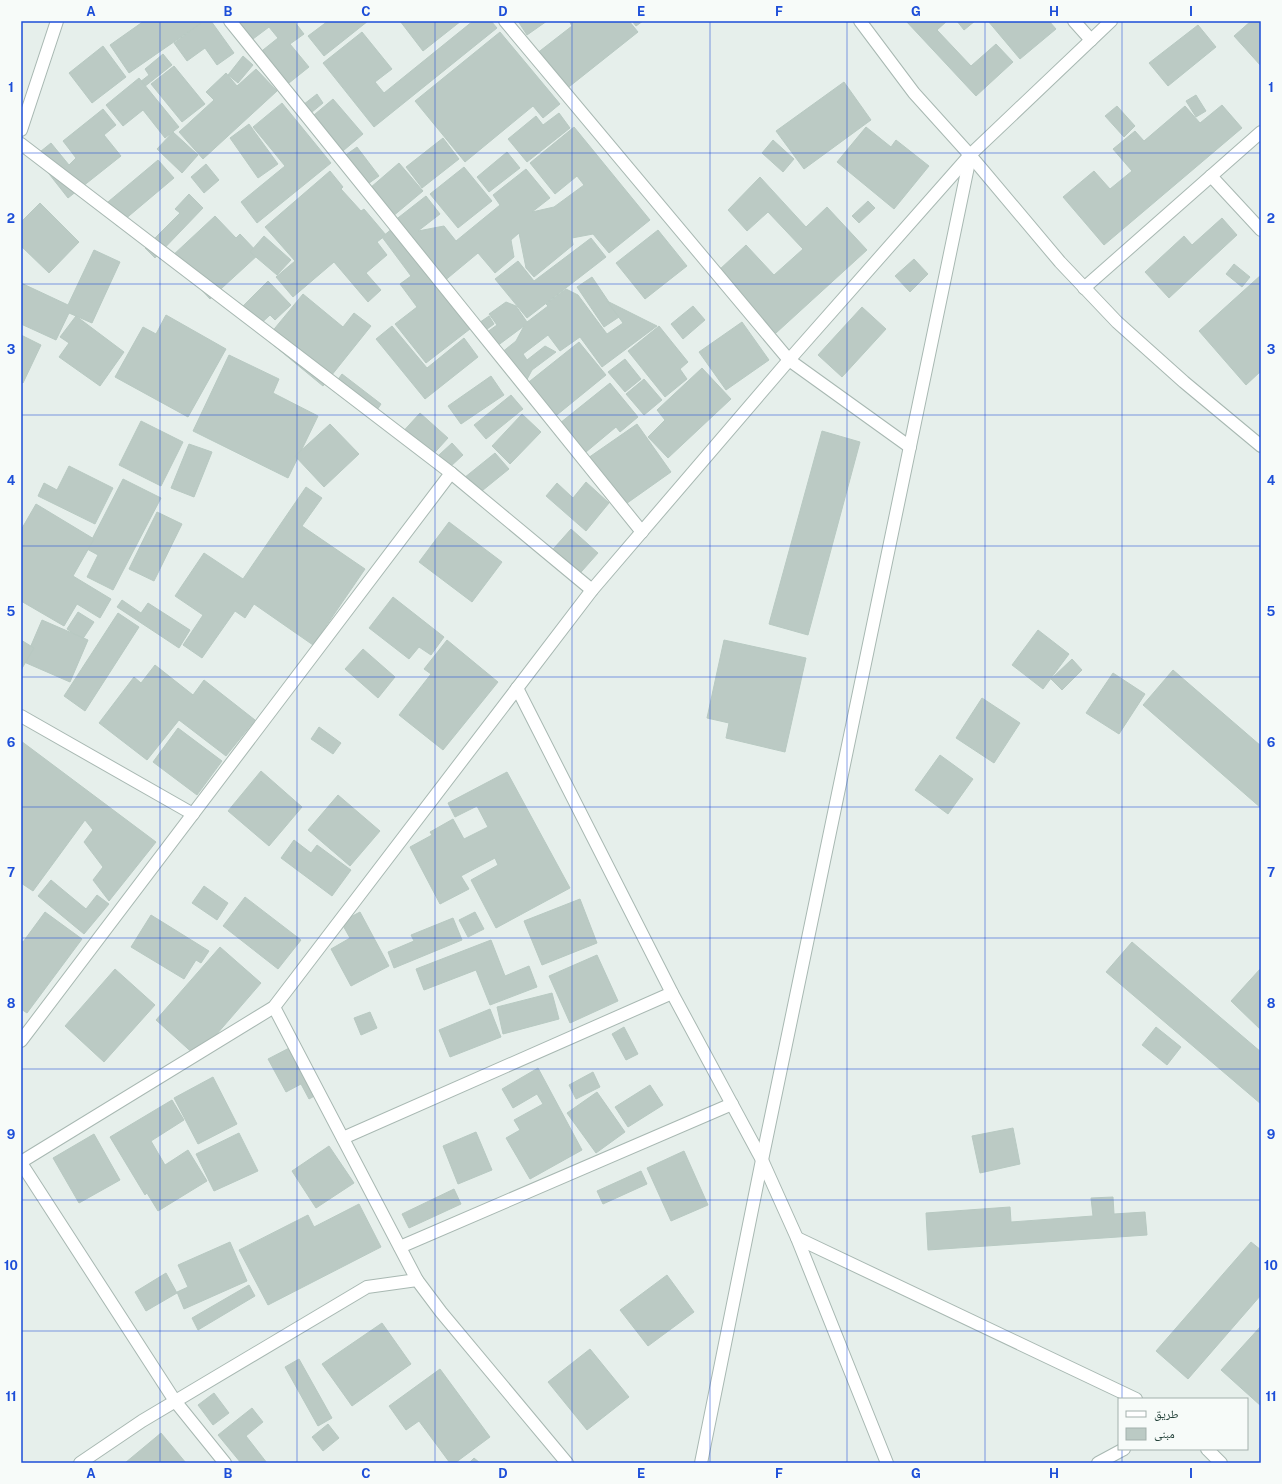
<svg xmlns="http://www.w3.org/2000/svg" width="1282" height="1484" viewBox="0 0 1282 1484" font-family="'Public Sans','Noto Naskh Arabic',sans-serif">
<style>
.building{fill:#bbcac4;stroke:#b8c9c2}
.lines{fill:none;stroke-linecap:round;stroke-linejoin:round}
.minor-casing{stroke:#a8b8b2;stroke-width:14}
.tertiary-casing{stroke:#a8b8b2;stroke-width:14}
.minor{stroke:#fff;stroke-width:12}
.tertiary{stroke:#fff;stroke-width:12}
.grid{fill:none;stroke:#1d4ed8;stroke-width:1;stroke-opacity:0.55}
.neatline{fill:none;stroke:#1d4ed8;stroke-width:1.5}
.grid-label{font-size:13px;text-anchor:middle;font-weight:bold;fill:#1d4ed8}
</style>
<rect width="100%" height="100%" fill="#e6efeb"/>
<g class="building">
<path d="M144 21H204L129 73 110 45Z"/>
<path d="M204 21H211L234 53 217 65 205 48 187 61 174 43Z"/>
<path d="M238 21H294L304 34 290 44 309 67 284 87 258 54 278 38 269 27 253 39Z"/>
<path d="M328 21H368L324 56 308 36Z"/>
<path d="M400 21H461L423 51Z"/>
<path d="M473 21H491L497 28 374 127 323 63 362 32 392 69 375 82 384 93Z"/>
<path d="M518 21H547L527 35Z"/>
<path d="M569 21H629L638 32 565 90 536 54 572 26Z"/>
<path d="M632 21H643L636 26Z"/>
<path d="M906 21H947L937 30 971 66 996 44 1013 62 976 96Z"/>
<path d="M957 21H975L964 30Z"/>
<path d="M988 21H1049L1056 29 1020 59Z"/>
<path d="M1251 21H1261V66L1234 36Z"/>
<path d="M1198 25 1216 47 1168 86 1149 63Z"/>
<path d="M500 32 560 104 543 118 533 106 465 162 415 101Z"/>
<path d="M103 46 126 77 92 103 69 73Z"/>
<path d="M163 54 172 65 144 87 140 82 149 75 145 69Z"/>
<path d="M243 56 253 65 238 83 228 75Z"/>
<path d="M174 66 205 104 182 122 151 84Z"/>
<path d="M256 69 277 91 203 159 179 132 214 100 206 92 226 73 237 86Z"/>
<path d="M139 78 179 127 165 138 143 110 123 126 106 105Z"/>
<path d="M844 82 871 120 804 169 776 131Z"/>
<path d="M317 94 323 103 306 117 299 108Z"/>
<path d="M1196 95 1206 111 1196 117 1186 101Z"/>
<path d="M333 99 363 134 337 156 308 120Z"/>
<path d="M282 103 331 163 257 223 241 202 285 166 253 127Z"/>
<path d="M1222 105 1242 128 1104 245 1063 197 1094 171 1110 189 1132 171 1113 149 1135 131 1144 141 1185 106 1200 123Z"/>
<path d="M1117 106 1135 126 1124 137 1105 116Z"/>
<path d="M103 109 116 125 104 135 121 156 68 198 35 156 51 143 69 165 76 158 63 141Z"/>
<path d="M559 113 570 128 527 162 508 139 536 116 543 125Z"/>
<path d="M249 124 278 164 258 178 230 138Z"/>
<path d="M574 127 650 220 609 253 593 234 572 238 573 245 534 277 526 268 519 233 511 240 514 257 495 273 478 253 443 282 394 221 426 196 440 214 418 231 444 226 456 241 500 205 493 195 526 169 550 198 532 212 554 207 584 185 577 176 555 194 530 163Z"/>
<path d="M866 127 891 147 896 140 929 166 894 209 837 162Z"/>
<path d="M173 132 198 155 182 173 157 149Z"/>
<path d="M443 138 459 159 422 188 406 167Z"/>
<path d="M773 140 794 159 783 172 762 153Z"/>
<path d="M357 147 379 176 365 186 343 157Z"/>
<path d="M507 152 520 168 489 192 477 177Z"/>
<path d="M158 160 174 178 117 226 102 207Z"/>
<path d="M399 163 423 191 386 222 363 194Z"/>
<path d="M206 164 219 180 204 193 191 177Z"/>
<path d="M464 167 492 201 458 228 430 194Z"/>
<path d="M330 171 343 187 341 189 361 211 364 209 386 235 377 242 387 255 366 273 381 290 368 302 334 262 293 297 276 277 295 261 265 227Z"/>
<path d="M760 177 806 227 827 207 867 250 776 333 719 270 746 245 774 275 803 249 768 212 747 231 728 210Z"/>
<path d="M189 194 203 208 155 258 145 248 180 213 175 209Z"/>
<path d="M868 201 875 208 859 223 852 216Z"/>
<path d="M40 203 79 242 49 273 21 246V222Z"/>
<path d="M215 216 236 238 240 234 259 254 210 299 171 257Z"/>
<path d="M1222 218 1237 235 1169 298 1145 272 1184 236 1192 245Z"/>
<path d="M393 228 470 329 426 363 395 324 417 307 400 284 411 276 382 237Z"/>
<path d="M658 230 687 266 645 299 616 263Z"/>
<path d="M264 236 291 260 277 275 250 252Z"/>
<path d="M591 238 606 257 527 318 495 279 518 261 534 281Z"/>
<path d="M94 250 120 262 92 323 69 313 56 340 21 324V283L68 305Z"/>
<path d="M914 259 928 274 910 292 895 276Z"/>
<path d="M1234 264 1250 277 1242 287 1226 274Z"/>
<path d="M1261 275V371L1246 385 1199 331Z"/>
<path d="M592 277 619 317 604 327 577 287Z"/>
<path d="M268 281 291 305 275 320 270 315 254 330 237 312Z"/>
<path d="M566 289 578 295 607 334 623 323 607 301 657 326 602 367 580 337 560 351 548 335 523 354 527 360 545 346 556 352 532 370 524 385 501 353 516 341 524 326 489 352 479 338 497 325 489 314 506 302 516 306 527 322 548 306 546 304Z"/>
<path d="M303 294 343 327 354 313 371 326 323 386 266 339Z"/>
<path d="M693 306 705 320 683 339 671 324Z"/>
<path d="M862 307 886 329 842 377 818 355Z"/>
<path d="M166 315 226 349 188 417 115 377 143 327 156 334Z"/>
<path d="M76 316 124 352 100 386 59 357 69 343 60 337Z"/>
<path d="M489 316 494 324 479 335 473 327Z"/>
<path d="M742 322 769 360 726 390 699 352Z"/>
<path d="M392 326 427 368 464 338 478 357 425 399 376 339Z"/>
<path d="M659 326 688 362 680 369 687 379 665 397 628 351Z"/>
<path d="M21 335 41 345 23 383 21 382Z"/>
<path d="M579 342 606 375 547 423 520 389Z"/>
<path d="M229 355 279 379 273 393 318 416 288 478 193 431Z"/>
<path d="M625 359 641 379 625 392 608 372Z"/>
<path d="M702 368 731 399 668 458 648 437 665 420 657 410Z"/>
<path d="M342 374 381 404 371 419 331 389Z"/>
<path d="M491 376 504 395 461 424 448 406Z"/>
<path d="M644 379 662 400 644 415 626 394Z"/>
<path d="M610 383 638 417 620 432 616 427 580 457 555 427Z"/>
<path d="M511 395 523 409 486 439 474 425Z"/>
<path d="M420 413 448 438 427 461 399 436Z"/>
<path d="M522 414 541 432 510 464 492 446Z"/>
<path d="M141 421 183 442 161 486 119 465Z"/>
<path d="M330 424 359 454 324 487 295 456Z"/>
<path d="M637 424 671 472 623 506 588 458Z"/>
<path d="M822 431 860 442 808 635 769 624Z"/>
<path d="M452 443 463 455 450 467 439 455Z"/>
<path d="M189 444 212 452 194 497 171 488Z"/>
<path d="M495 453 509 469 472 499 459 482Z"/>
<path d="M69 466 113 488 95 524 38 496 44 483 57 490Z"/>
<path d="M123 479 161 498 113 590 87 577 98 555 87 549Z"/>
<path d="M586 482 609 503 586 531 546 496 557 483 573 498Z"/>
<path d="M306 487 322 498 302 526 365 569 313 645 254 604 245 618 235 611 202 658 183 645 203 615 175 596 204 553 243 579Z"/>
<path d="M36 504 94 539 73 576 111 599 100 618 77 604 64 626 21 601V530Z"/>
<path d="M157 512 182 524 154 581 129 569Z"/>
<path d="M449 522 502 562 472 602 419 562Z"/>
<path d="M571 529 598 553 574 580 547 556Z"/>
<path d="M393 597 444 637 431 655 419 647 409 659 369 628Z"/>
<path d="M122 600 141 613 148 603 190 630 179 648 117 607Z"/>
<path d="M78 612 94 622 82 640 67 629Z"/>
<path d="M118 613 139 627 85 711 64 696Z"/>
<path d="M42 620 88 640 70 682 24 662Z"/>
<path d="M1038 630 1069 654 1043 689 1012 665Z"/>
<path d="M21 640 34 648 21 670Z"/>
<path d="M447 640 498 682 443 750 399 715 431 674 424 669Z"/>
<path d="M724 640 806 658 785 752 726 738 729 723 707 718Z"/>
<path d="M363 649 395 677 378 698 345 669Z"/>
<path d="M1072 659 1082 670 1062 690 1051 679Z"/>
<path d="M155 665 193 695 204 680 255 720 226 756 179 720 147 760 99 723 134 677 141 683Z"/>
<path d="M1173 670 1261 746V808L1143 705Z"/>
<path d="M1113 673 1145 694 1119 734 1086 713Z"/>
<path d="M982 698 1020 723 994 763 956 738Z"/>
<path d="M319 727 341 743 333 754 311 739Z"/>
<path d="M178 728 222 761 197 795 153 762Z"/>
<path d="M21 741 156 842 109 901 93 880 103 867 84 842 93 830 85 820 33 891 21 883Z"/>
<path d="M940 755 973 779 948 814 915 790Z"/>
<path d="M261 771 302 807 269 846 228 811Z"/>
<path d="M507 772 570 888 496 928 471 880 498 865 495 858 461 876 469 889 440 904 410 847 432 835 430 832 453 819 464 839 488 827 477 806 455 817 448 803Z"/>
<path d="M338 795 380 831 350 866 308 830Z"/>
<path d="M294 840 311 853 317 845 351 870 332 896 281 858Z"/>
<path d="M51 880 86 909 97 895 109 904 84 934 38 896Z"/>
<path d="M204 886 228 903 217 920 192 903Z"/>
<path d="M245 897 301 940 278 969 223 926Z"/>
<path d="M580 899 597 943 542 965 524 921Z"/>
<path d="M45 912 82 939 27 1013 21 1009V941L23 942Z"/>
<path d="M360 912 389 966 351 986 331 949 350 938 341 922Z"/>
<path d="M475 912 484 929 468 937 459 920Z"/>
<path d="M151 915 209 951 201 963 196 960 184 979 131 947Z"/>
<path d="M453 918 462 940 394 968 388 952 414 941 411 935Z"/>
<path d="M491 940 505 976 529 966 537 987 490 1005 476 970 424 990 416 969Z"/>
<path d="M1132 942 1261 1052V1104L1106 972Z"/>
<path d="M220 947 261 983 197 1057 156 1020Z"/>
<path d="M597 955 618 1001 570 1023 549 976Z"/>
<path d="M1261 968V1030L1231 1001Z"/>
<path d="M115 969 155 1005 104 1062 65 1026Z"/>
<path d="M552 993 559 1019 503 1034 497 1007Z"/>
<path d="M490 1009 501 1037 450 1057 439 1030Z"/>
<path d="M370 1012 377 1028 361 1035 354 1018Z"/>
<path d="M624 1027 638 1054 626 1060 612 1034Z"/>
<path d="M1156 1027 1181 1047 1167 1065 1142 1045Z"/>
<path d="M295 1045 320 1093 309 1099 301 1084 286 1092 268 1059Z"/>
<path d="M538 1068 582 1150 530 1179 506 1138 520 1130 514 1120 543 1104 537 1094 513 1108 502 1089Z"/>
<path d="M593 1072 600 1087 576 1099 569 1085Z"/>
<path d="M213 1077 237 1124 198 1144 174 1098Z"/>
<path d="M650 1085 663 1105 628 1127 615 1107Z"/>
<path d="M597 1092 625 1132 596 1153 567 1113Z"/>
<path d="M172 1100 184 1120 151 1141 165 1165 188 1150 207 1181 158 1211 147 1193 145 1195 110 1137Z"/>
<path d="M1013 1128 1020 1164 980 1173 972 1136Z"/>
<path d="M476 1132 492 1170 458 1184 443 1146Z"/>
<path d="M239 1133 258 1171 214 1191 196 1154Z"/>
<path d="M94 1134 120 1180 79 1203 53 1158Z"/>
<path d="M329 1146 354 1183 316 1208 292 1171Z"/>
<path d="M684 1151 708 1205 671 1221 647 1168Z"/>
<path d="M641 1171 647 1184 603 1204 597 1191Z"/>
<path d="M454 1189 461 1204 409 1228 402 1214Z"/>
<path d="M1113 1197 1114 1214 1145 1212 1147 1235 928 1250 926 1213 1010 1207 1011 1222 1093 1216 1091 1198Z"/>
<path d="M359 1204 381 1247 268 1305 239 1250 308 1215 314 1227Z"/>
<path d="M230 1242 247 1281 184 1309 177 1292 188 1287 178 1265Z"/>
<path d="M1251 1242 1261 1250V1295L1188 1379 1156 1351Z"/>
<path d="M166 1273 177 1293 146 1311 135 1292Z"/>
<path d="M667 1275 694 1312 648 1346 620 1310Z"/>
<path d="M249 1285 255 1296 198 1330 192 1318Z"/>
<path d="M382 1323 411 1364 352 1406 322 1364Z"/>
<path d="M1261 1326V1406L1221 1370Z"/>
<path d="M590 1349 629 1397 587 1430 548 1382Z"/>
<path d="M299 1359 332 1418 318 1426 285 1367Z"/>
<path d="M440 1369 490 1437 455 1463H450L419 1421 406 1430 389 1406Z"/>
<path d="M214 1393 229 1413 213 1425 198 1405Z"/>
<path d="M252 1408 263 1422 246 1436 267 1463H241L218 1435Z"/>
<path d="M328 1424 339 1438 323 1451 312 1437Z"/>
<path d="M161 1433 186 1463H125Z"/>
<path d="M474 1458 480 1463H469Z"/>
</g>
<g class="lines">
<g class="minor-casing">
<g id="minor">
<path d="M230 21 642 532"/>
<path d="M505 21 789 360 910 447"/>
<path d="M1074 21 1091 40"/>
<path d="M21 130 57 21"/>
<path d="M21 144 451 473 592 590"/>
<path d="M1211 176 1261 230"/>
<path d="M1084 288 1261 132"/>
<path d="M517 688 672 993 762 1160 797 1238 887 1463"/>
<path d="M21 716 193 814"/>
<path d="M274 1007 417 1280"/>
<path d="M21 1041 451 473"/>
<path d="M343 1138 672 993"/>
<path d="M21 1162 274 1007 592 590 789 360 970 155 1111 21"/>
<path d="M21 1163 175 1401 225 1463"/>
<path d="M797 1238 1136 1399"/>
<path d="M400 1247 732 1104"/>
<path d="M1207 1449 1221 1463"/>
<path d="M80 1463 142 1421 367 1287 417 1280 441 1312 567 1463"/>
<path d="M701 1463 762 1160 970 157"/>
<path d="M1098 1463 1124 1449"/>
</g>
</g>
<g class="tertiary-casing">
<path id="tertiary" d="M860 21 914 93 970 155 1060 262 1117 322 1184 382 1261 446"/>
</g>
<use href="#minor" class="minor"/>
<use href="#tertiary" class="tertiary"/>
</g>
<path class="grid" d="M160 21V1463M297 21V1463M435 21V1463M572 21V1463M710 21V1463M847 21V1463M985 21V1463M1122 21V1399M21 153H1261M21 284H1261M21 415H1261M21 546H1261M21 677H1261M21 807H1261M21 938H1261M21 1069H1261M21 1200H1261M21 1331H1261M1122 1449V1463"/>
<rect width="1282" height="1484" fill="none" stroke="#f7fbf9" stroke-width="44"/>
<rect x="1118" y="1398" width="130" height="52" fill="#f7fbf9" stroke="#a3b1ad"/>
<rect x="1126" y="1411" width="20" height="6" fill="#ffffff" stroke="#a3b1ad"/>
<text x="1154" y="1418" font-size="12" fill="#24423a">طريق</text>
<rect x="1126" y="1428" width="20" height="12" fill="#bbcac4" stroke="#a3b1ad"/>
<text x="1154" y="1438" font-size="12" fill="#24423a">مبنى</text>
<rect x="22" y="22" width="1238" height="1440" class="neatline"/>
<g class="grid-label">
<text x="91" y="16">A</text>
<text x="228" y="16">B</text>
<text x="366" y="16">C</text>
<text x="503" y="16">D</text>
<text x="641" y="16">E</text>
<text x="779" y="16">F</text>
<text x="916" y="16">G</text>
<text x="1054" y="16">H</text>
<text x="1191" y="16">I</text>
<text x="11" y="92">1</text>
<text x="1271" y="92">1</text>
<text x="11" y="223">2</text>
<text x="1271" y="223">2</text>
<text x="11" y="354">3</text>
<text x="1271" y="354">3</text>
<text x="11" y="485">4</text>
<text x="1271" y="485">4</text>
<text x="11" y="616">5</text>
<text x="1271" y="616">5</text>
<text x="11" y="747">6</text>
<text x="1271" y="747">6</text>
<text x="11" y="877">7</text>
<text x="1271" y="877">7</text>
<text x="11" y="1008">8</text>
<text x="1271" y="1008">8</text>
<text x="11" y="1139">9</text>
<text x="1271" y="1139">9</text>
<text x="11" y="1270">10</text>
<text x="1271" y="1270">10</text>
<text x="11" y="1401">11</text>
<text x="1271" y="1401">11</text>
<text x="91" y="1478">A</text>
<text x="228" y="1478">B</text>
<text x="366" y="1478">C</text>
<text x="503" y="1478">D</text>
<text x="641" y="1478">E</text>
<text x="779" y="1478">F</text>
<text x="916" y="1478">G</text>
<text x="1054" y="1478">H</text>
<text x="1191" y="1478">I</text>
</g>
</svg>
